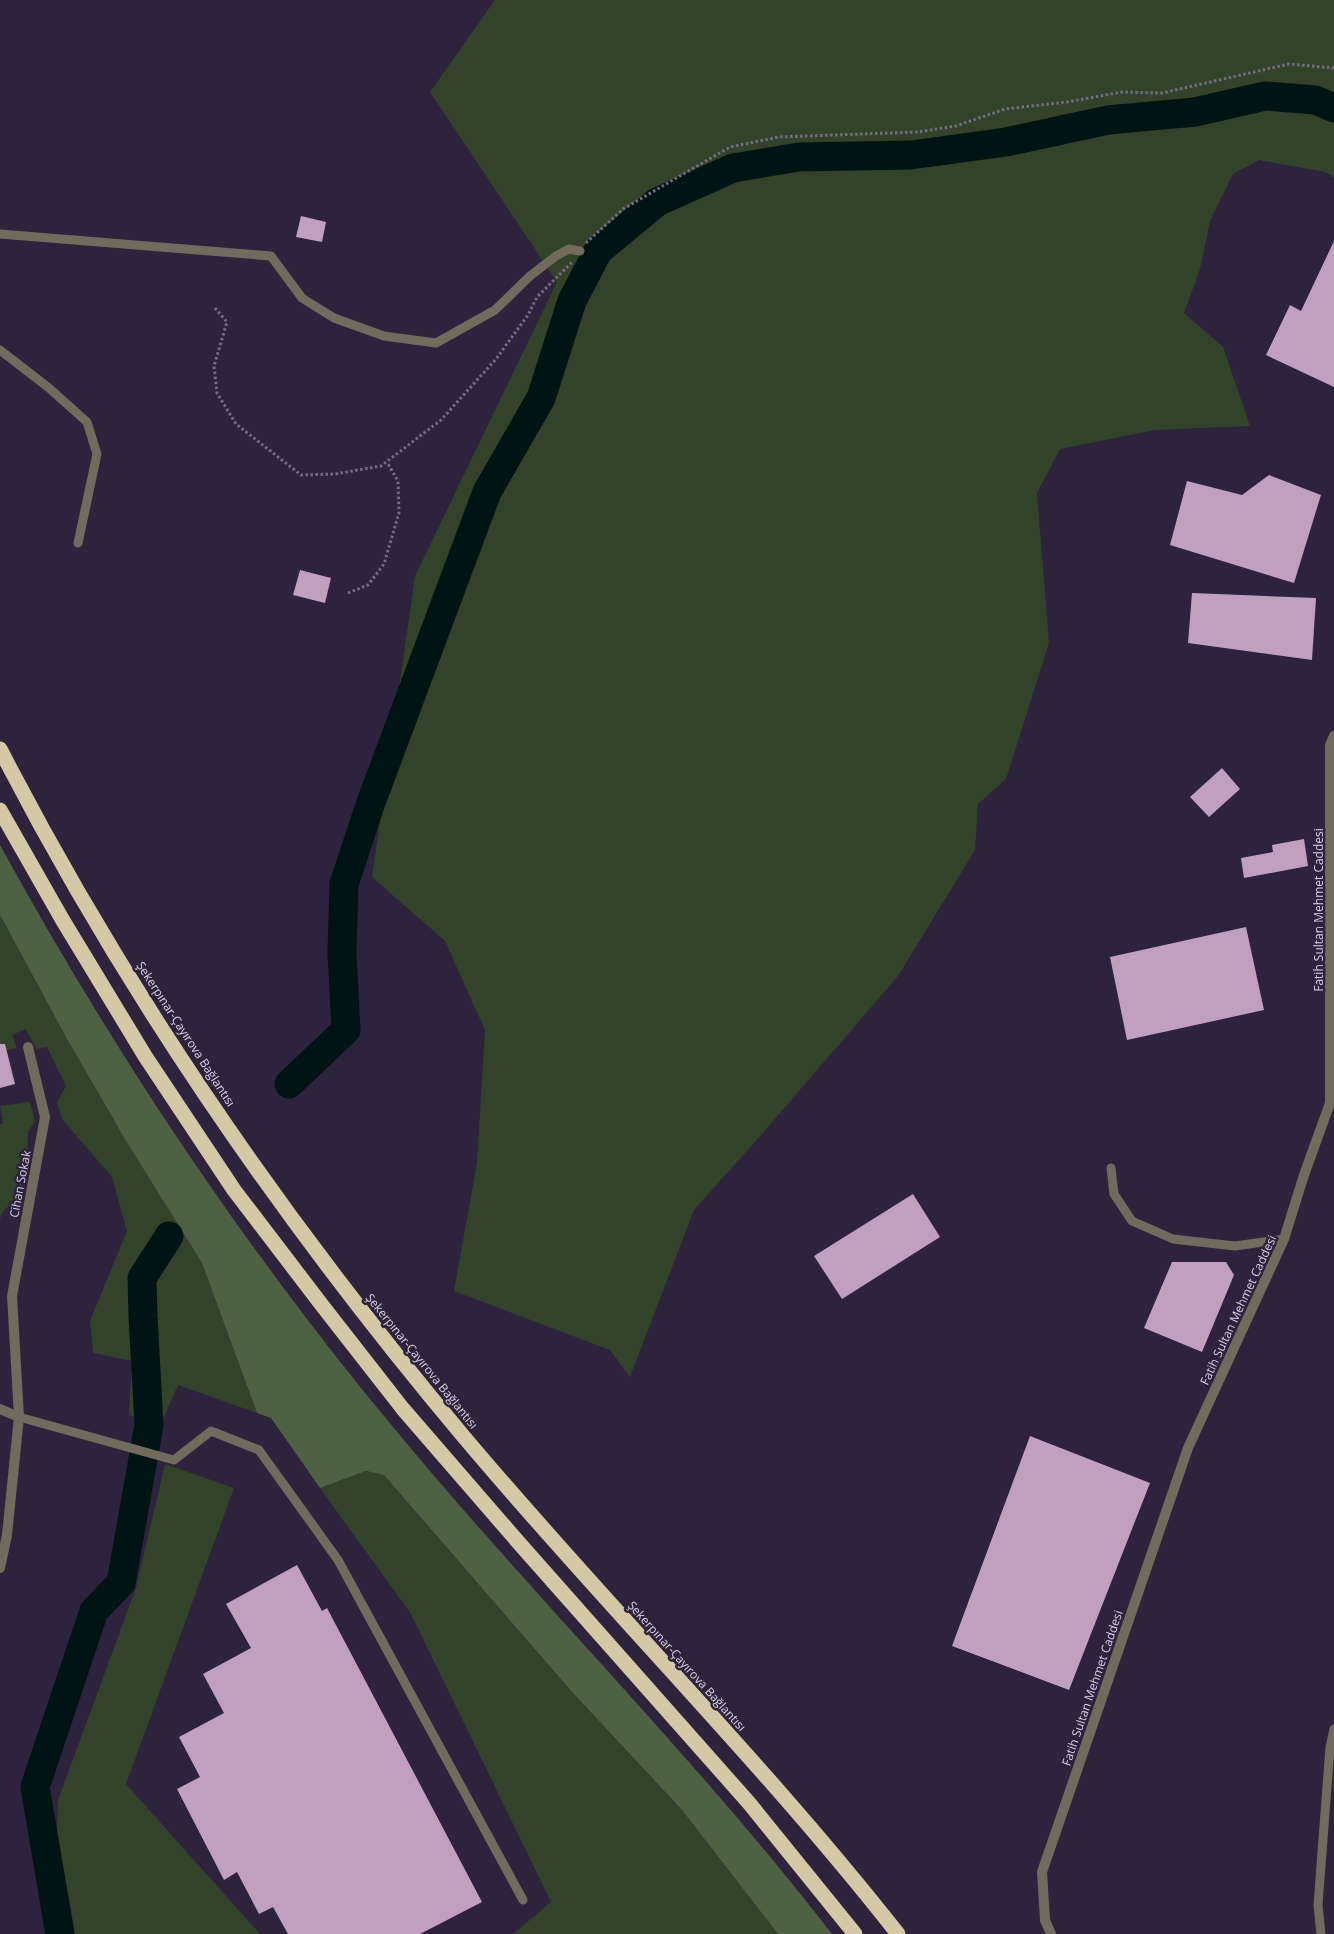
<svg xmlns="http://www.w3.org/2000/svg" width="1334" height="1934" viewBox="0 0 1334 1934" font-family="'Open Sans',sans-serif">
<style>
.green{fill:#324329}
.forest{fill:#4e6243}
.lines{fill:none;stroke-linecap:round;stroke-linejoin:round}
.river{stroke:#001414;stroke-width:29}
.building{fill:#c1a0bd}
.path{stroke:#746c82;stroke-width:3;stroke-dasharray:2.5 2.5;stroke-linecap:butt}
.service{stroke:#706b5d;stroke-width:9}
.minor{stroke:#706b5d;stroke-width:10}
.tertiary{stroke:#706b5d;stroke-width:10}
.motorway{stroke:#d5c8a5;stroke-width:15}
.labels{text-anchor:middle;dominant-baseline:central;stroke-width:5;stroke-linejoin:round;paint-order:stroke}
.street-label{font-size:12px;fill:#d8d2e4;stroke:#2d233d}
</style>
<rect width="100%" height="100%" fill="#2d233d"/>
<g class="green">
<path d="M495 0H1334V177L1325 172 1259 160 1233 174 1210 221 1200 269 1184 313 1223 347 1250 426 1155 430 1060 449 1037 493 1049 643 1006 779 978 804 975 850 898 976 762 1134 694 1210 630 1377 610 1350 454 1291 477 1163 485 1030 445 941 372 877 415 576 557 282 430 92Z"/>
<path d="M0 915 67 1039 126 1141 202 1263 257 1413 178 1385 160 1426 129 1415 132 1361 93 1353 90 1321 127 1231 112 1177 62 1119 57 1102 66 1086 47 1047 36 1049 26 1029 12 1035 17 1048 0 1052Z"/>
<path d="M30 1102 35 1121 28 1132 27 1179 21 1192 1 1214 0 1221V1124L3 1123 0 1106Z"/>
<path d="M165 1464 234 1488 126 1784 260 1934H75L57 1834 58 1800 136 1588Z"/>
<path d="M366 1471 384 1475 572 1692 682 1810 778 1934H513L551 1902 411 1614 320 1488Z"/>
</g>
<path class="forest" d="M0 845C114 1053 246 1251 398 1433 539 1603 697 1759 832 1934H778L682 1810 572 1692 384 1475 366 1471 320 1488 271 1418 257 1413 202 1263 126 1141 67 1039 0 915Z"/>
<g class="lines">
<g class="river">
<path d="M289 1084 346 1030 342 953 344 884 370 805 487 492 541 398 572 301 598 251 657 202 733 168 799 157 911 155 1006 142 1108 120 1195 112 1265 96 1315 100 1334 108"/>
<path d="M60 1934 35 1787 94 1611 121 1583 149 1425 143 1316 142 1278 169 1236"/>
</g>
</g>
<g class="building">
<path d="M301 216 326 222 322 242 296 237Z"/>
<path d="M1334 241V387L1266 355 1290 305 1301 311Z"/>
<path d="M1269 475 1321 495 1294 583 1170 545 1187 481 1242 495Z"/>
<path d="M300 570 331 578 325 603 293 595Z"/>
<path d="M1192 593 1316 598 1312 660 1188 643Z"/>
<path d="M1222 768 1240 789 1209 817 1190 797Z"/>
<path d="M1304 839 1308 866 1244 878 1241 858 1273 852 1272 845Z"/>
<path d="M1246 927 1264 1010 1127 1040 1110 957Z"/>
<path d="M0 1044H5L15 1084 0 1088Z"/>
<path d="M913 1194 940 1237 842 1299 814 1256Z"/>
<path d="M1172 1262H1226L1234 1275 1202 1352 1144 1328Z"/>
<path d="M1030 1436 1150 1483 1069 1690 952 1646Z"/>
<path d="M297 1565 322 1611 327 1608 482 1902 420 1934H288L273 1907 259 1914 237 1872 224 1880 177 1789 200 1777 179 1737 224 1713 203 1674 251 1648 226 1604Z"/>
</g>
<g class="lines">
<g class="path">
<path d="M586 243 623 209 730 147 779 137 917 132 956 126 1005 109 1067 102 1122 92 1162 93 1289 64 1334 68"/>
<path d="M215 308 227 322 214 366 217 393 236 424 301 475 335 474 381 466 441 420 496 359 528 315 537 297 572 262"/>
<path d="M348 593 368 585 384 564 399 513 398 481 387 462"/>
</g>
<g class="service">
<path d="M0 234 271 256 302 298 334 318 384 336 436 343 495 310 530 276 556 256 569 249 580 251"/>
<path d="M0 350 49 388 87 422 97 454 78 543"/>
<path d="M1111 1168 1114 1194 1132 1221 1173 1239 1235 1246 1284 1239"/>
<path d="M19 1417 174 1460 211 1431 259 1450 338 1560 523 1900"/>
<path d="M1321 1934 1318 1905 1330 1747 1334 1729"/>
</g>
<g class="minor">
<path d="M0 1409 19 1417 7 1535 0 1568"/>
<path d="M19 1417 12 1296 45 1117 28 1047"/>
<path d="M1045 1920 1051 1934"/>
</g>
<path class="tertiary" d="M1045 1920 1042 1872 1188 1448 1284 1239 1304 1175 1330 1103V745L1334 736"/>
<g class="motorway">
<path d="M0 749C127 996 286 1225 464 1437 606 1606 762 1761 898 1934"/>
<path d="M0 810 62 919 145 1056 234 1190 321 1304 403 1409 519 1543 749 1803 855 1934"/>
</g>
</g>
<g class="labels">
<g class="street-label">
<text transform="translate(1318 910) rotate(-90)">Fatih Sultan Mehmet Caddesi</text>
<text transform="translate(186 1034) rotate(57)">Şekerpınar-Çayırova Bağlantısı</text>
<text transform="translate(20 1184) rotate(-79)">Cihan Sokak</text>
<text transform="translate(1238 1310) rotate(-65)">Fatih Sultan Mehmet Caddesi</text>
<text transform="translate(422 1361) rotate(51)">Şekerpınar-Çayırova Bağlantısı</text>
<text transform="translate(687 1666) rotate(48)">Şekerpınar-Çayırova Bağlantısı</text>
<text transform="translate(1092 1688) rotate(-71)">Fatih Sultan Mehmet Caddesi</text>
</g>
</g>
</svg>
